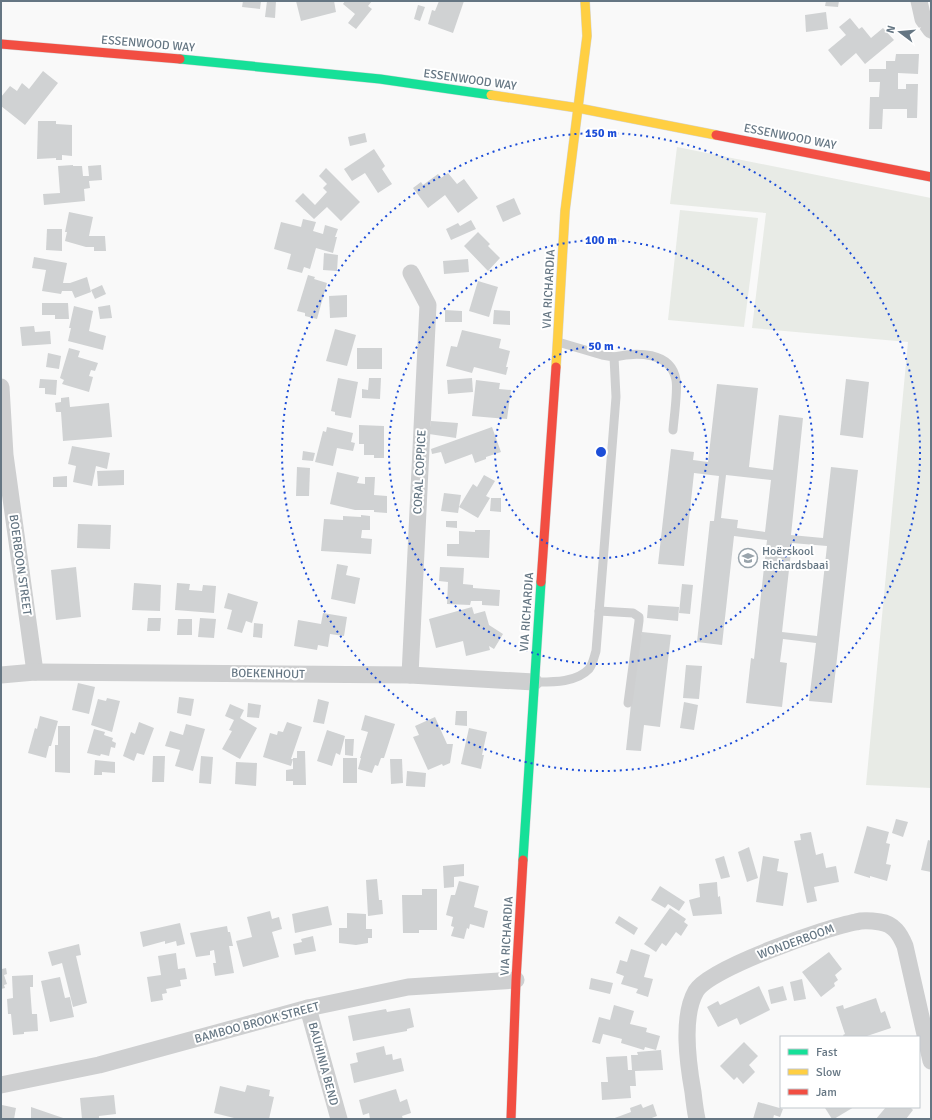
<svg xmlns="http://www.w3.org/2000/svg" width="932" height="1120" viewBox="0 0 932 1120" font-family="Signika,sans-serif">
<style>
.green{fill:#e8ebe6}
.building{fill:#d0d2d3;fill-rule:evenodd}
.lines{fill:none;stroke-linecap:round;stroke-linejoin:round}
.fast-casing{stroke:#d5d6d7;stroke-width:10}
.slow-casing{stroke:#d5d6d7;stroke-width:10}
.jam-casing{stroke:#d5d6d7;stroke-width:10}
.lane{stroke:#cecfd0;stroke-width:9}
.street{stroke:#cecfd0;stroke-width:17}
.fast{stroke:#16e098;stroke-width:9}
.slow{stroke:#ffcf43;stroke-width:9}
.jam{stroke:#f24e42;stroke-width:9}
.ring{fill:none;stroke:#1d4ed8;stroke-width:2;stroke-dasharray:2 4}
.labels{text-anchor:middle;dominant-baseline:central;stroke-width:4;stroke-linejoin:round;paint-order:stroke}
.street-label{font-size:12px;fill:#657683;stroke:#fff}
.poi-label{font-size:12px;fill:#657683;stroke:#fff;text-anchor:start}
.centre{fill:#1d4ed8;stroke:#fff;stroke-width:2}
.ring-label{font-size:12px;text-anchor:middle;font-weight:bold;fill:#1d4ed8;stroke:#fff;stroke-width:4;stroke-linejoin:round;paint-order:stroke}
</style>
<rect width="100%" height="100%" fill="#f9f9f9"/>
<g class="green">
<path d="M677 147 931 198V788L866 785 908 342 752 328 766 213 670 204Z"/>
<path d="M680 210 758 218 744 327 668 320Z"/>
</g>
<g class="building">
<path d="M243 1H261L260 9 242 7Z"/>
<path d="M267 1H276L275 18 265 17Z"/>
<path d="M296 1H334L336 12 301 21Z"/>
<path d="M345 1H372L368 6 372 9 356 29 348 23 355 14 343 4Z"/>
<path d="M439 1H464L453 33 428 24 432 10 435 11Z"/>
<path d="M826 1H839L838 7 825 6Z"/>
<path d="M418 5 425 7 420 21 414 19Z"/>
<path d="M826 12 828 29 806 32 805 15Z"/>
<path d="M850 18 859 29 862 27 871 38 883 28 894 40 865 64 856 53 841 66 828 50 846 35 839 27Z"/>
<path d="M896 54H919L918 74 898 73V89H906V84H918L917 118H907V109H883L882 129H869L870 97H879L880 82H869V69H886V61H895Z"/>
<path d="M43 71 58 83 25 125 1 106V97L10 86 17 91 22 83 29 89Z"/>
<path d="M38 121H56V124L72 125V156L62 155V160H56V158L37 159Z"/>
<path d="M365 133 367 142 350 146 348 137Z"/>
<path d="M374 149 385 166 382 169 392 184 378 193 365 173 352 181 344 169Z"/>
<path d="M73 165V166H82L83 176H89L88 166 101 165 102 180 89 181 90 188 84 189 85 201 44 205 43 194 60 193 58 166Z"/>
<path d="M326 168 360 202 341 221 327 207 314 219 295 201 303 193 315 205 327 192 323 188 327 184 319 176Z"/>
<path d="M448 173 457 184 464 179 478 198 458 213 445 195 428 208 413 188 421 182 423 185 438 174 441 178Z"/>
<path d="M514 198 521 214 503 222 496 206Z"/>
<path d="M69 212 93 217 89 236H105L106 251H94V247H86L65 241 67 232H65Z"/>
<path d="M303 219 316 222 313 231 323 234 325 225 338 229 335 237H337L333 253 316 248 310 269 304 267 302 273 287 269 291 254 274 249 281 222 301 227Z"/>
<path d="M471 220 476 229 451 240 446 229 458 223 460 226Z"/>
<path d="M47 229H62V251L46 250Z"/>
<path d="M478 232 490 244 488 246 500 258 488 271 464 246Z"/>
<path d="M324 253 338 255 337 271 323 270Z"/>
<path d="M34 257 67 263 63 283H70L87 277 91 292 75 298 72 291H62L61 294 42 291 46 270 32 268Z"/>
<path d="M468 259 469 272 444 274 443 261Z"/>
<path d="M308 275 315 277 314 279 327 283 317 319 305 316V313L297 311Z"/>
<path d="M478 281 498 287 489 317 469 311Z"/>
<path d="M102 285 106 294 95 299 91 290Z"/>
<path d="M347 295V317L330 318 329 296Z"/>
<path d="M42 303H68L69 319H55V315H42Z"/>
<path d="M110 305 112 318 100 319 98 307Z"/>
<path d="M74 306 93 311 89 331 106 336 103 350 68 341 71 328H69Z"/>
<path d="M445 310 462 311V322H445Z"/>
<path d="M494 310 510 311V325L493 324Z"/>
<path d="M34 326 35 332 50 331 51 344 22 346 20 327Z"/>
<path d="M335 329 356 335 347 366 326 361Z"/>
<path d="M462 330 501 339 499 348 510 351 506 367H508L506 375 474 367 472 373 446 366 451 346 457 347Z"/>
<path d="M69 348 80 351 78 357 98 363 95 371 91 370 89 376 93 377 89 392 62 384 64 380 60 378Z"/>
<rect x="357" y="348" width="25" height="21"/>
<path d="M48 353 61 356 59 369 46 367Z"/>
<path d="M338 378 358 382 351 418 335 415V412L331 411Z"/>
<path d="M369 378H381L380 399 362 398V389L368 390Z"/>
<path d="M472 378 473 392 448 394 447 380Z"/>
<path d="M40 379 57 380 56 395 45 394V388H39Z"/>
<path d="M846 379 869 382 863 438 840 435Z"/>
<path d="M476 380 500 383 499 389 511 390 507 419 472 416Z"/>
<path d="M717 384 758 388 749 467 773 470 779 415 803 418 791 535 823 538 831 467 858 470 832 703 809 701 816 643 783 639 780 662 787 663 782 707 746 703 751 658 754 659 767 540 734 536 722 645 697 642 710 521H714L719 476 694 473 684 566 658 564 671 449 694 452 693 460 708 462ZM726 475 771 480 765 532 737 528 738 520 721 518ZM792 543 827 546 817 636 782 632Z"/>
<path d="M69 397 70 407 109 403 112 437 63 441 61 412H56L55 403 61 402V398Z"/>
<path d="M431 421 458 423 456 438 429 434Z"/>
<path d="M359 425 384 426V458H374V455H364V444H359Z"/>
<path d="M327 427 353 433 351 442 355 443 353 451 337 448 333 466 315 462 323 431 326 432Z"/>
<path d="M492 427 501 452 486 457V459L475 463 472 454 445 464 441 452 432 454 431 449Z"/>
<path d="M72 446 110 453 107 469 96 466 92 486 73 482 76 466 68 464Z"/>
<path d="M303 451 315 453 313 461 302 460Z"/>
<path d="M297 467 310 468 309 496H296Z"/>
<path d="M124 470V485L98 486 97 471Z"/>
<path d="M337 472 359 477 357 483 365 484V477H375L374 495 387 496V513L374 512V510H355L330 504Z"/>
<path d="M484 475 495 481 486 496 490 498 478 518 459 507 473 484 477 487Z"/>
<path d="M67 476V487H53V477Z"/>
<path d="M444 493 461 495 458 513 441 511Z"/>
<path d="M491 498H501V512L490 511Z"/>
<path d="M361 515 370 516V530H362L361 538 372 539 371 554 321 551 324 519 343 520V516L361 517Z"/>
<path d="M446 521H457V528L446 527Z"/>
<path d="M78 524 111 525 110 549 77 548Z"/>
<path d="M475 530H490L489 558 447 556V544H459V531L475 532Z"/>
<path d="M337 564 348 566 346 575 360 578 355 604 331 599Z"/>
<path d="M76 567 81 617 56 620 51 570Z"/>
<path d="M440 567 464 568 463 584 473 585V588L500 590 499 606 482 605V601H471L470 605 447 604 448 582 439 581Z"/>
<path d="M134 583 161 585 160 611 132 610Z"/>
<path d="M177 583 190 584 189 590 202 591 203 585 216 586 214 613 175 610Z"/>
<path d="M682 584 693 585 690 614 679 613Z"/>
<path d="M228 593 258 602 252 623 246 621 242 633 227 629 232 610 224 608Z"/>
<path d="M648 605 679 607 678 621 647 618Z"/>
<path d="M472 607 474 614 485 611 489 625 503 634 494 649 489 646 490 650 466 656 463 641 436 648 429 619Z"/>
<path d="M323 613 347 617 344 636 330 634 328 647 318 645 317 650 294 646 298 620 321 624Z"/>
<path d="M148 618H161L160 631H147Z"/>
<path d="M200 618 216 619 214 638 198 637Z"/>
<path d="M178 619H192V635H177Z"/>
<path d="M254 623 263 624 262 638 253 637Z"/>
<path d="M642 632 671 635 660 727 644 725 641 751 626 750 637 649Z"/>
<path d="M686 665 702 666 699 699 683 698Z"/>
<path d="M78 683 95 687 89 714 72 710Z"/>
<path d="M179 697 194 699 191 716 177 713Z"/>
<path d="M107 698 120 701 112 732 91 725 98 699 106 701Z"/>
<path d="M318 699 329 702 324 724 313 722Z"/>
<path d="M684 702 698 705 694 730 680 728Z"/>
<path d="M248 703 261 705 259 718 247 717Z"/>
<path d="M230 704 244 710 240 718 257 728 240 759 222 749 232 731 229 730 234 720 225 716Z"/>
<path d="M456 711H467V726L455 725Z"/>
<path d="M365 715 395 724 384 758H381L378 766 375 765 372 773 358 769 361 758H360L368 732 361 730Z"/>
<path d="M40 716 58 721 51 746H49L46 758 28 753 35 728 37 729Z"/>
<path d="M435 717 447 744H453L450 763 443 766 442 764 428 770 413 737 419 735 415 726Z"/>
<path d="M139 722 154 728 144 755 137 753 134 761 123 756 131 732 135 734Z"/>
<path d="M287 722 302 727 291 759H293L291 766 263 757 270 733 277 735 278 731 283 732Z"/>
<path d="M186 724 205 729 193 771 175 766 180 750 165 746 170 731 183 735Z"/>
<path d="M58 726H70V773L55 772V745H58Z"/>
<path d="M469 728 487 732 482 755H484L481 769 461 764Z"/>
<path d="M94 729 105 732 104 735 113 738 112 741 116 743 115 748 111 747 109 756 101 754 100 756 87 753Z"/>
<path d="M327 730 345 736 340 755 336 753 332 766 317 761Z"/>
<path d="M345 739H354L353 756 345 755Z"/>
<path d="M297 751H305L306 785H293V781H286V770L293 769V758H297Z"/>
<path d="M153 756H165L164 782H152Z"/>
<path d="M201 756 213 757 211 784 199 783Z"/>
<rect x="343" y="758" width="14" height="25"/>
<path d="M390 759H402L403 783 391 784Z"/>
<path d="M95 760 115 762V773L102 772V775H94Z"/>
<path d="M236 762 257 763 256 786 235 784Z"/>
<path d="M407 771 426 773 425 787 406 786Z"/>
<path d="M896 819 908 822 903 837 892 833Z"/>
<path d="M867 826 889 832 886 843 890 844 886 864 891 865 887 881 870 876V878L854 873Z"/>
<path d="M811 832 816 855 823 853 826 868 836 866 839 882 814 887 817 901 807 903 794 841 801 840 800 834Z"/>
<path d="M928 840 931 841V872L921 870Z"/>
<path d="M749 847 758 878 747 882 738 852Z"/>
<path d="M724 856 730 877 721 879 715 859Z"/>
<path d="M763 856 779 859 777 871 788 873 783 906 756 902Z"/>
<path d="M464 864V876L454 877V887L444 888 443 866Z"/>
<path d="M377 879 379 900H382L383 914 368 916 366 880Z"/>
<path d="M459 881 479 886 474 907 488 911 484 928 470 924 469 929 467 928 464 939 451 936 454 927 451 926 453 917 446 915 451 895H455Z"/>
<path d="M717 882 718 897 720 896 722 914 693 916 689 900 700 897 699 884Z"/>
<path d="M660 886 685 902 679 911 668 904 665 908 651 900Z"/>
<path d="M422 889H437V930H419V933H403L402 895H422Z"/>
<path d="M328 906 332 925 295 933 292 914Z"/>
<path d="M670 908 686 919 684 922 688 925 681 936 676 932 666 946 662 943 656 952 644 944Z"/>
<path d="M270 911 272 919 279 917 282 929 272 932 279 957 243 967 236 941 252 937 247 917Z"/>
<path d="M347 913 366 914V929H372V938H368V943L356 945 339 943V928H347Z"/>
<path d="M619 916 638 928 634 935 615 923Z"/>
<path d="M180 923 185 944 177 946 176 941 165 944V941L143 947 140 932Z"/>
<path d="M227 926 228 932H230L233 946H229L234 973 215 976 213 963H216L214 950 210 951V955L196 957 190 933Z"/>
<path d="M313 936 316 951 295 955 293 944 302 942 301 939Z"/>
<path d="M79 944 81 955 76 956 87 1003 73 1007 62 963 52 966 48 952Z"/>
<path d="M631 949 650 955 644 977 653 979 648 997 636 993 638 989 621 984 624 976 616 973 620 960 627 962Z"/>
<path d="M829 952 842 969 835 975 838 980 834 983 835 986 821 997 802 972Z"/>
<path d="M176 953 178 969 185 968 187 979 180 980 181 986 166 989 167 993 162 994 163 1000 151 1002 147 977 161 975 158 956Z"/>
<path d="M1 966 2 969 6 968 7 974 4 975 7 984 4 985 5 988 1 989Z"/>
<path d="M33 975V987H30L32 1014H37L38 1031 24 1032V1034L13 1035 11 1014H8L7 999 13 998 12 976Z"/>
<path d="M60 977 65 998 70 997 74 1017 50 1022 41 981Z"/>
<path d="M591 978 613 983 610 994 589 989Z"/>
<path d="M802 979 806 999 794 1001 790 982Z"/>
<path d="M759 986 770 1010 740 1025 737 1018 718 1027 707 1007 718 1001 720 1005Z"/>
<path d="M783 986 787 1000 771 1004 768 990Z"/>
<path d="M876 998 881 1013 885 1011 891 1028 864 1037H844L843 1035 845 1034 836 1007 843 1005 844 1009Z"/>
<path d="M614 1005 634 1011 630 1024 647 1028 646 1032 660 1036 656 1050 645 1047 644 1050 621 1043 622 1039 603 1034 600 1044 592 1042 599 1017 610 1020Z"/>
<path d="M410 1008 414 1027 407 1029V1031L353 1041 348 1016 386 1009 387 1012Z"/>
<path d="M744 1042 758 1056 749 1065 755 1072 743 1084 737 1077 734 1080 720 1066Z"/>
<path d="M384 1046 386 1055 392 1054 393 1060 401 1058 404 1071 354 1083 350 1064 358 1062 356 1053Z"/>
<path d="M661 1050 663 1070 635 1071 636 1086H630L631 1098 602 1100 601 1082H608L606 1057 627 1056 628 1070H632L631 1055H638L637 1052Z"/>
<path d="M247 1085 270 1090 269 1096 274 1097 269 1119H234V1118L214 1113 220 1086 245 1092Z"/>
<path d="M396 1089 400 1102 407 1099 411 1113 402 1116 403 1119H370L369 1113 363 1115 359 1100Z"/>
<path d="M114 1095 116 1114 99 1116V1119H82L80 1098Z"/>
<path d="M758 1102 783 1109 780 1117 774 1115 773 1119H753Z"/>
<path d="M641 1104 643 1108 653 1104 657 1116 649 1119H612L631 1112 630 1108Z"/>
<path d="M2 1105 16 1108 14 1119H1Z"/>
<path d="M31 1107 66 1119H31Z"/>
<path d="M827 1107H854L834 1119H832L825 1108Z"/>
<path d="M886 1107H910L913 1110 906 1119H876Z"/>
</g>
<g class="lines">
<g class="fast-casing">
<g id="fast">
<path d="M180 59 380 79 491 95"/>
<path d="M523 860 541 582"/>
</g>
</g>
<g class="slow-casing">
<g id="slow">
<path d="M491 95 578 108 716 135"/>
<path d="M556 367 565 211 587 36 585 1"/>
</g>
</g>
<g class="jam-casing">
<g id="jam">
<path d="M1 44 180 59"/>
<path d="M716 135 931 177"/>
<path d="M541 582 556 367"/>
<path d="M511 1119 516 980 523 860"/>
</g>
</g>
<g class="lane">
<path d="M614 357C636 352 671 351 676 380 678 391 674 417 673 430"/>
<path d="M599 611 633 613 639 617V621L628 703"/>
<path d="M534 682C551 682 576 683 589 669 593 664 594 657 596 651L616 397 614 357 602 355 558 342"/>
</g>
<g class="street">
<path d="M919 1 923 19 931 30"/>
<path d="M1 387 5 455 35 672"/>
<path d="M1 675 35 672 410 675 534 682"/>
<path d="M410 675 428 305 411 273"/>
<path d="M308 1008 339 1119"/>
<path d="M1 1085 99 1065 308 1008 408 987 516 980"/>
<path d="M697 1119C695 1110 694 1101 693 1092 688 1064 681 1017 696 991 709 968 828 927 856 922 863 920 873 921 880 922 894 924 900 934 905 946L931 1061"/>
</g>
<use href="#fast" class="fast"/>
<use href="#slow" class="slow"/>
<use href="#jam" class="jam"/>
</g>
<g class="ring">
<circle cx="601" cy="452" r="106"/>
<circle cx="601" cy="452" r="212"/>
<circle cx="601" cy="452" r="319"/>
</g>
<defs>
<g id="school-ring" transform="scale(1)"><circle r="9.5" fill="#fff" stroke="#99a4ac" stroke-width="1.5"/><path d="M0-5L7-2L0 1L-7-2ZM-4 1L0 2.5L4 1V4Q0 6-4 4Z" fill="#99a4ac"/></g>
</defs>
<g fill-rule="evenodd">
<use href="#school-ring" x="748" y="558"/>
</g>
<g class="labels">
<g class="street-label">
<text transform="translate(148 44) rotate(5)">ESSENWOOD WAY</text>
<text transform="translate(470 80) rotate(8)">ESSENWOOD WAY</text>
<text transform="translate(790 137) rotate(11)">ESSENWOOD WAY</text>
<text transform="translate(549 289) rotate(-87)">VIA RICHARDIA</text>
<text transform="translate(420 472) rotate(-87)">CORAL COPPICE</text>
<text transform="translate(20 565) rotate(82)">BOERBOON STREET</text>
<text transform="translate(527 612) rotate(-86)">VIA RICHARDIA</text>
<text transform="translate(268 674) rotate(1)">BOEKENHOUT</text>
<text transform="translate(507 936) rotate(-87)">VIA RICHARDIA</text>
<text transform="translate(796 942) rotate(-20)">WONDERBOOM</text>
<text transform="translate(257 1023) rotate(-15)">BAMBOO BROOK STREET</text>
<text transform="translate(323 1064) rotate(75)">BAUHINIA BEND</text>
</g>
<g class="poi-label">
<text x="762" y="551">Hoërskool<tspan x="762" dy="14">Richardsbaai</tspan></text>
</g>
</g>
<circle cx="601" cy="452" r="6" class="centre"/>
<g class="ring-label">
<text x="601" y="137">150 m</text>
<text x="601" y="244">100 m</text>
<text x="601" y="350">50 m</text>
</g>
<rect width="932" height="1120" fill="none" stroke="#657683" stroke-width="4"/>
<rect x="780" y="1036" width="140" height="72" fill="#ffffff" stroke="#c1c8cd"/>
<rect x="788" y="1049" width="20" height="6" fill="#16e098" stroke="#c1c8cd"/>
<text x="816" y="1056" font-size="12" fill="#657683">Fast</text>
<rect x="788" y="1069" width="20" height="6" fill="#ffcf43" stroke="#c1c8cd"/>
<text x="816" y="1076" font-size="12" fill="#657683">Slow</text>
<rect x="788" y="1089" width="20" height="6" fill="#f24e42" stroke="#c1c8cd"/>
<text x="816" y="1096" font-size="12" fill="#657683">Jam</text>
<g transform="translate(900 32) rotate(286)" stroke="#ffffff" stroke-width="3" paint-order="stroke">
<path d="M0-3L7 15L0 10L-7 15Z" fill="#657683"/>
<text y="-6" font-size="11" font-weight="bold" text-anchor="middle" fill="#657683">N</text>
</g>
</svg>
